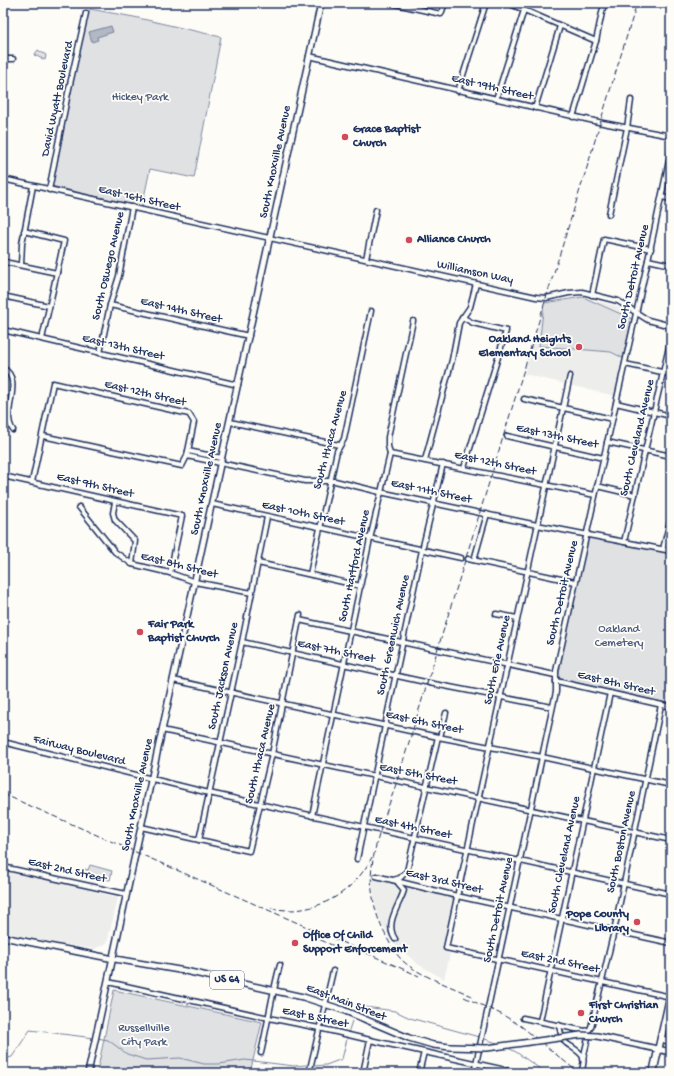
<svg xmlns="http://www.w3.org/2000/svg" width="674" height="1076" viewBox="0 0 674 1076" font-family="'Gochi Hand',sans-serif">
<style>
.built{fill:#edeeec}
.green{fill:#e0e1e3;stroke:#7e88a0}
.water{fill:#b3b8c5;stroke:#76819c}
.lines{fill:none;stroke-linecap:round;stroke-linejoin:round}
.stream{stroke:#76819c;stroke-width:1}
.minor-casing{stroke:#1b2f5e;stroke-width:7}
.major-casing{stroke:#1b2f5e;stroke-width:8}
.highway-casing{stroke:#1b2f5e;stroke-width:9}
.minor{stroke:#fdfcf7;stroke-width:4}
.major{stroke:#fdfcf7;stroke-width:5}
.highway{stroke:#fdfcf7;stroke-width:6}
.rail{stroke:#1b2f5e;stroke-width:1;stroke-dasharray:6 3;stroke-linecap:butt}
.major-bridge-casing{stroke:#1b2f5e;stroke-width:8;stroke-linecap:butt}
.major-bridge{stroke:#fdfcf7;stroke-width:5}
.poi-dot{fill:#d1495b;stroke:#fdfcf7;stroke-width:1.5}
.labels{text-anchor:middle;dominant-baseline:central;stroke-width:3.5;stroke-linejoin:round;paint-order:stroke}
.shield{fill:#fdfcf7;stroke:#5f6c8c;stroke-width:1}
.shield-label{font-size:11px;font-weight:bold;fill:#1b2f5e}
.street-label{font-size:12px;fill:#1b2f5e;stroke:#fdfcf7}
.park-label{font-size:12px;fill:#4c5c7f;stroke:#fdfcf7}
.poi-label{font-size:12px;font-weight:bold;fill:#1b2f5e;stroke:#fdfcf7;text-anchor:start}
</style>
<rect width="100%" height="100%" fill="#fdfcf7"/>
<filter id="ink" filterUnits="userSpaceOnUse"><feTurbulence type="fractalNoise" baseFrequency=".025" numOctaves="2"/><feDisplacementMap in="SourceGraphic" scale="8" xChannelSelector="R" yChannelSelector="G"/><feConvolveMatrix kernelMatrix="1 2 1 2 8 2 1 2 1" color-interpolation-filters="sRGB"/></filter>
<g filter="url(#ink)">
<g class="built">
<path d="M581 297 617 306 629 314 633 319 615 396 524 374 545 304Z"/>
<path d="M3 870 75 886 118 898 107 943 94 949 61 944 3 932Z"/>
<path d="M372 879 454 897 444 946 450 955 444 979 419 965 395 945 381 923 375 904Z"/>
</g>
<g class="green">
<path d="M90 9 134 17 221 37 194 178 150 169 142 207 51 186 87 15Z"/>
<path d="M38 50 46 55 45 60 34 55Z"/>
<path d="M583 297 632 319 623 358 611 352 539 346 544 303Z"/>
<path d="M587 536 632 543 671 553V704L561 679 558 676Z"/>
<path d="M90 865 112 871 110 880 83 874 84 869 88 870Z"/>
<path d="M114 990 262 1022 250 1073H97Z"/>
</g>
<path class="water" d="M111 26 113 32 97 37 98 40 92 42 89 32Z"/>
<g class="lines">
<g class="stream">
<path d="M360 1010 365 1007 395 1011 410 1018 479 1037"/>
<path d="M349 1030 352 1021"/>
<path d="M97 1038 108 1040 127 1054 146 1060 180 1058 204 1064H219L245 1060 294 1066 307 1065"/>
<path d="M482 1038 500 1044"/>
<path d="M506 1047 516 1052 546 1073"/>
<path d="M3 1059 12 1057 30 1030 94 1038"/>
<path d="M314 1066 326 1065 342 1059 347 1039"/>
</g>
<g class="minor-casing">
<g id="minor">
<path d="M391 3 441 14 445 3"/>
<path d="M508 3 596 41"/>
<path d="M309 56 603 123 671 136"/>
<path d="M3 64 7 59H13"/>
<path d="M458 91 486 3"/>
<path d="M496 99 524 10"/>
<path d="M535 108 560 26"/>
<path d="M573 117 596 41 604 3"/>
<path d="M3 179 536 297 546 298 569 293 582 292 618 301 648 320 671 326"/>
<path d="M49 190 68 93 86 13"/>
<path d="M662 197 671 199"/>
<path d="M609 214 627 128 631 100"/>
<path d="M24 231 64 241 42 339"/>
<path d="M366 259 376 210"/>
<path d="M648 260 671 265"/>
<path d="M3 261 9 263 57 273"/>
<path d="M21 265 22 244 33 186"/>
<path d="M592 295 604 239 651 249"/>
<path d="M3 296 49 306"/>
<path d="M110 305 249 336"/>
<path d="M462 317 473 323 506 331 464 468"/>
<path d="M3 330 238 385"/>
<path d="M100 353 110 305 119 276 132 207"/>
<path d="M625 364 671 374"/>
<path d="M3 368C25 381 0 412 13 430"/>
<path d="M570 376C527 566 489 758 446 948L671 997"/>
<path d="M524 399 612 419"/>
<path d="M616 403 671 416"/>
<path d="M230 422 339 445"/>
<path d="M507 436 603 458"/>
<path d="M607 442 671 456"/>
<path d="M188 451 222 458"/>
<path d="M390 454 595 495"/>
<path d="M187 456 305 481H335L380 492 537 525 671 551"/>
<path d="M425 460 452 360 459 323 470 307 476 284"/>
<path d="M3 476 182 516 170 573"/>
<path d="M32 482 53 383 189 414 194 422 187 456 182 466 43 436"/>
<path d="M597 486 635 495"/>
<path d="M115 502 113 513 115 520 135 541 132 564"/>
<path d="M212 504 461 558"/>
<path d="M79 507 115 552 132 564 170 573 195 582 252 593"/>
<path d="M624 542 671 338"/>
<path d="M663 549 671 517"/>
<path d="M468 559 575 582"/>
<path d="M474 560 487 514"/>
<path d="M258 563 361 586"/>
<path d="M310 574 337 451 344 439 371 311"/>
<path d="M496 614 517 618"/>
<path d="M299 620 555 675"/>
<path d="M242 642 425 682"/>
<path d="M173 680 438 737 542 757 671 785"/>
<path d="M556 681 671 707"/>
<path d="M429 683 552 707"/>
<path d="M162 730 671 840"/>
<path d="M440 737 446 713"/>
<path d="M3 742 209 793 671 894"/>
<path d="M312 816 370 539 390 454 388 446V437L413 321"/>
<path d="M141 827 249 851 272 754 300 615"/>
<path d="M199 840 242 642 267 517"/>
<path d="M357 859 422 550 443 464"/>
<path d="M3 867 126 894"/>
<path d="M376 876 457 896 671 943"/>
<path d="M393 880 400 878 407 871 438 737"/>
<path d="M395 939C384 923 400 905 404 890L398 883"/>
<path d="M108 982 269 1018 319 1028 370 1040 519 1073"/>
<path d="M523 1018 585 1031 589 1030 591 1027 614 931 661 705"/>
<path d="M540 1021 610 693"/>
<path d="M559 1025C560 1031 561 1038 566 1043 571 1047 580 1051 583 1057 585 1062 582 1069 581 1073"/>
<path d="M261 1053C268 1023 272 994 280 965"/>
<path d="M583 1059 589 1034"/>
<path d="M309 1073 333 971"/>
<path d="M363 1073 370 1040"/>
<path d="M419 1073 424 1052"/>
<path d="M474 1073 556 692V671L648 260 671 151"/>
</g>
</g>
<g class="major-casing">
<g id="major">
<path d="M3 937 109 958 185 971 303 997 343 1010 409 1038 433 1045 450 1047"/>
<path d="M597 1036 671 1052"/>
<path d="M661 1038 671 1043"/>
<path d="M88 1073C164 716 244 360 321 3"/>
</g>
</g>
<g class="highway-casing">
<path id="highway" d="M653 1073 671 993"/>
</g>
<use href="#minor" class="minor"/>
<use href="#major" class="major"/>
<use href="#highway" class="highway"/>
<g class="rail">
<path d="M3 794 419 976"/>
<path d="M271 908C312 917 353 895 372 857"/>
<path d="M312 936 334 946 346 949"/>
<path d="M472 996C451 986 422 977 404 962 396 955 390 944 385 934 375 916 369 887 372 866 376 837 388 809 397 781L546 298 589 161 600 123 637 3"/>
<path d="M464 997 503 1015 521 1026 579 1073"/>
</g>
<g class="major-bridge-casing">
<path id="major-bridge" d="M450 1047 487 1048 581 1035 597 1036"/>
</g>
<use href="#major-bridge" class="major-bridge"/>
</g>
</g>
<g class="poi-dot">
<circle cx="345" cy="137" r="4"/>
<circle cx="409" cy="240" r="4"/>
<circle cx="579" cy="347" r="4"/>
<circle cx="140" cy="632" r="4"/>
<circle cx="637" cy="922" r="4"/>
<circle cx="295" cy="943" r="4"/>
<circle cx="581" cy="1013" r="4"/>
</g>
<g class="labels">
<rect class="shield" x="210" y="971" width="34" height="18" rx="3"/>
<g class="shield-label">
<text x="227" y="980">US 64</text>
</g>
<g class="street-label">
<text transform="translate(492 88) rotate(13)">East 19th Street</text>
<text transform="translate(58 99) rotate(-78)">David Wyatt Boulevard</text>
<text transform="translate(276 162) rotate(-78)">South Knoxville Avenue</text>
<text transform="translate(139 199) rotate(13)">East 16th Street</text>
<text transform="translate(109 266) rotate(-77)">South Oswego Avenue</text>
<text transform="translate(475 273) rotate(12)">Williamson Way</text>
<text transform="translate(634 277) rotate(-77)">South Detroit Avenue</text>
<text transform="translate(181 311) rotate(13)">East 14th Street</text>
<text transform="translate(123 348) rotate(13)">East 13th Street</text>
<text transform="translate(145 394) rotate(13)">East 12th Street</text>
<text transform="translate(557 437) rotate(12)">East 13th Street</text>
<text transform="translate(638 438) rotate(-77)">South Cleveland Avenue</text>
<text transform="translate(331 440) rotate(-75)">South Ithaca Avenue</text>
<text transform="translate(495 464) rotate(12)">East 12th Street</text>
<text transform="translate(207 479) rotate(-78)">South Knoxville Avenue</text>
<text transform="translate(95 486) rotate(13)">East 9th Street</text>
<text transform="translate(431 492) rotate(12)">East 11th Street</text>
<text transform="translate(303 514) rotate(12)">East 10th Street</text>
<text transform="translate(179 566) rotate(14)">East 8th Street</text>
<text transform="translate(355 566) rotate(-78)">South Hartford Avenue</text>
<text transform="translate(563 593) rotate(-77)">South Detroit Avenue</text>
<text transform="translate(394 635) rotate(-78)">South Greenwich Avenue</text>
<text transform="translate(336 652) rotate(12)">East 7th Street</text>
<text transform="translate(498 660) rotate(-78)">South Erie Avenue</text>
<text transform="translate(224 676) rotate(-78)">South Jackson Avenue</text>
<text transform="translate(616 684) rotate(13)">East 8th Street</text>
<text transform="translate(424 723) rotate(12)">East 6th Street</text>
<text transform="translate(79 751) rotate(14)">Fairway Boulevard</text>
<text transform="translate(261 754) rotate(-77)">South Ithaca Avenue</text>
<text transform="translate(418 775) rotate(11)">East 5th Street</text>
<text transform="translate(138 795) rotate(-78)">South Knoxville Avenue</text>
<text transform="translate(413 828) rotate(12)">East 4th Street</text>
<text transform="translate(622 842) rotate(-78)">South Boston Avenue</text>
<text transform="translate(565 855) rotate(-78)">South Cleveland Avenue</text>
<text transform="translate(67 871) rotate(13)">East 2nd Street</text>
<text transform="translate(444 882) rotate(13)">East 3rd Street</text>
<text transform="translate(499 910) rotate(-78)">South Detroit Avenue</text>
<text transform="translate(560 962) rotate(12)">East 2nd Street</text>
<text transform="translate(346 1003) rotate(21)">East Main Street</text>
<text transform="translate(315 1018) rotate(12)">East B Street</text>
</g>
<g class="park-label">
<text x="140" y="98">Hickey Park</text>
<text x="619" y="630">Oakland<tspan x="619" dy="14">Cemetery</tspan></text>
<text x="144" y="1029">Russellville<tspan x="144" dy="14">City Park</tspan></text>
</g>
<g class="poi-label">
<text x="353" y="130">Grace Baptist<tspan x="353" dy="14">Church</tspan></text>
<text x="417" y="240">Alliance Church</text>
<text x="571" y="340" text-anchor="end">Oakland Heights<tspan x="571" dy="14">Elementary School</tspan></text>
<text x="148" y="625">Fair Park<tspan x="148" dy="14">Baptist Church</tspan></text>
<text x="629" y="915" text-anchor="end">Pope County<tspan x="629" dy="14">Library</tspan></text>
<text x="303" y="936">Office Of Child<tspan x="303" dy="14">Support Enforcement</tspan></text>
<text x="589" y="1006">First Christian<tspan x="589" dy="14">Church</tspan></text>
</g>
</g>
<rect width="674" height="1076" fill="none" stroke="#fdfcf7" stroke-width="16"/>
<rect x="8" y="8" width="658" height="1060" fill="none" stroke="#1b2f5e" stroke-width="1.5" filter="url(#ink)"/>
</svg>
